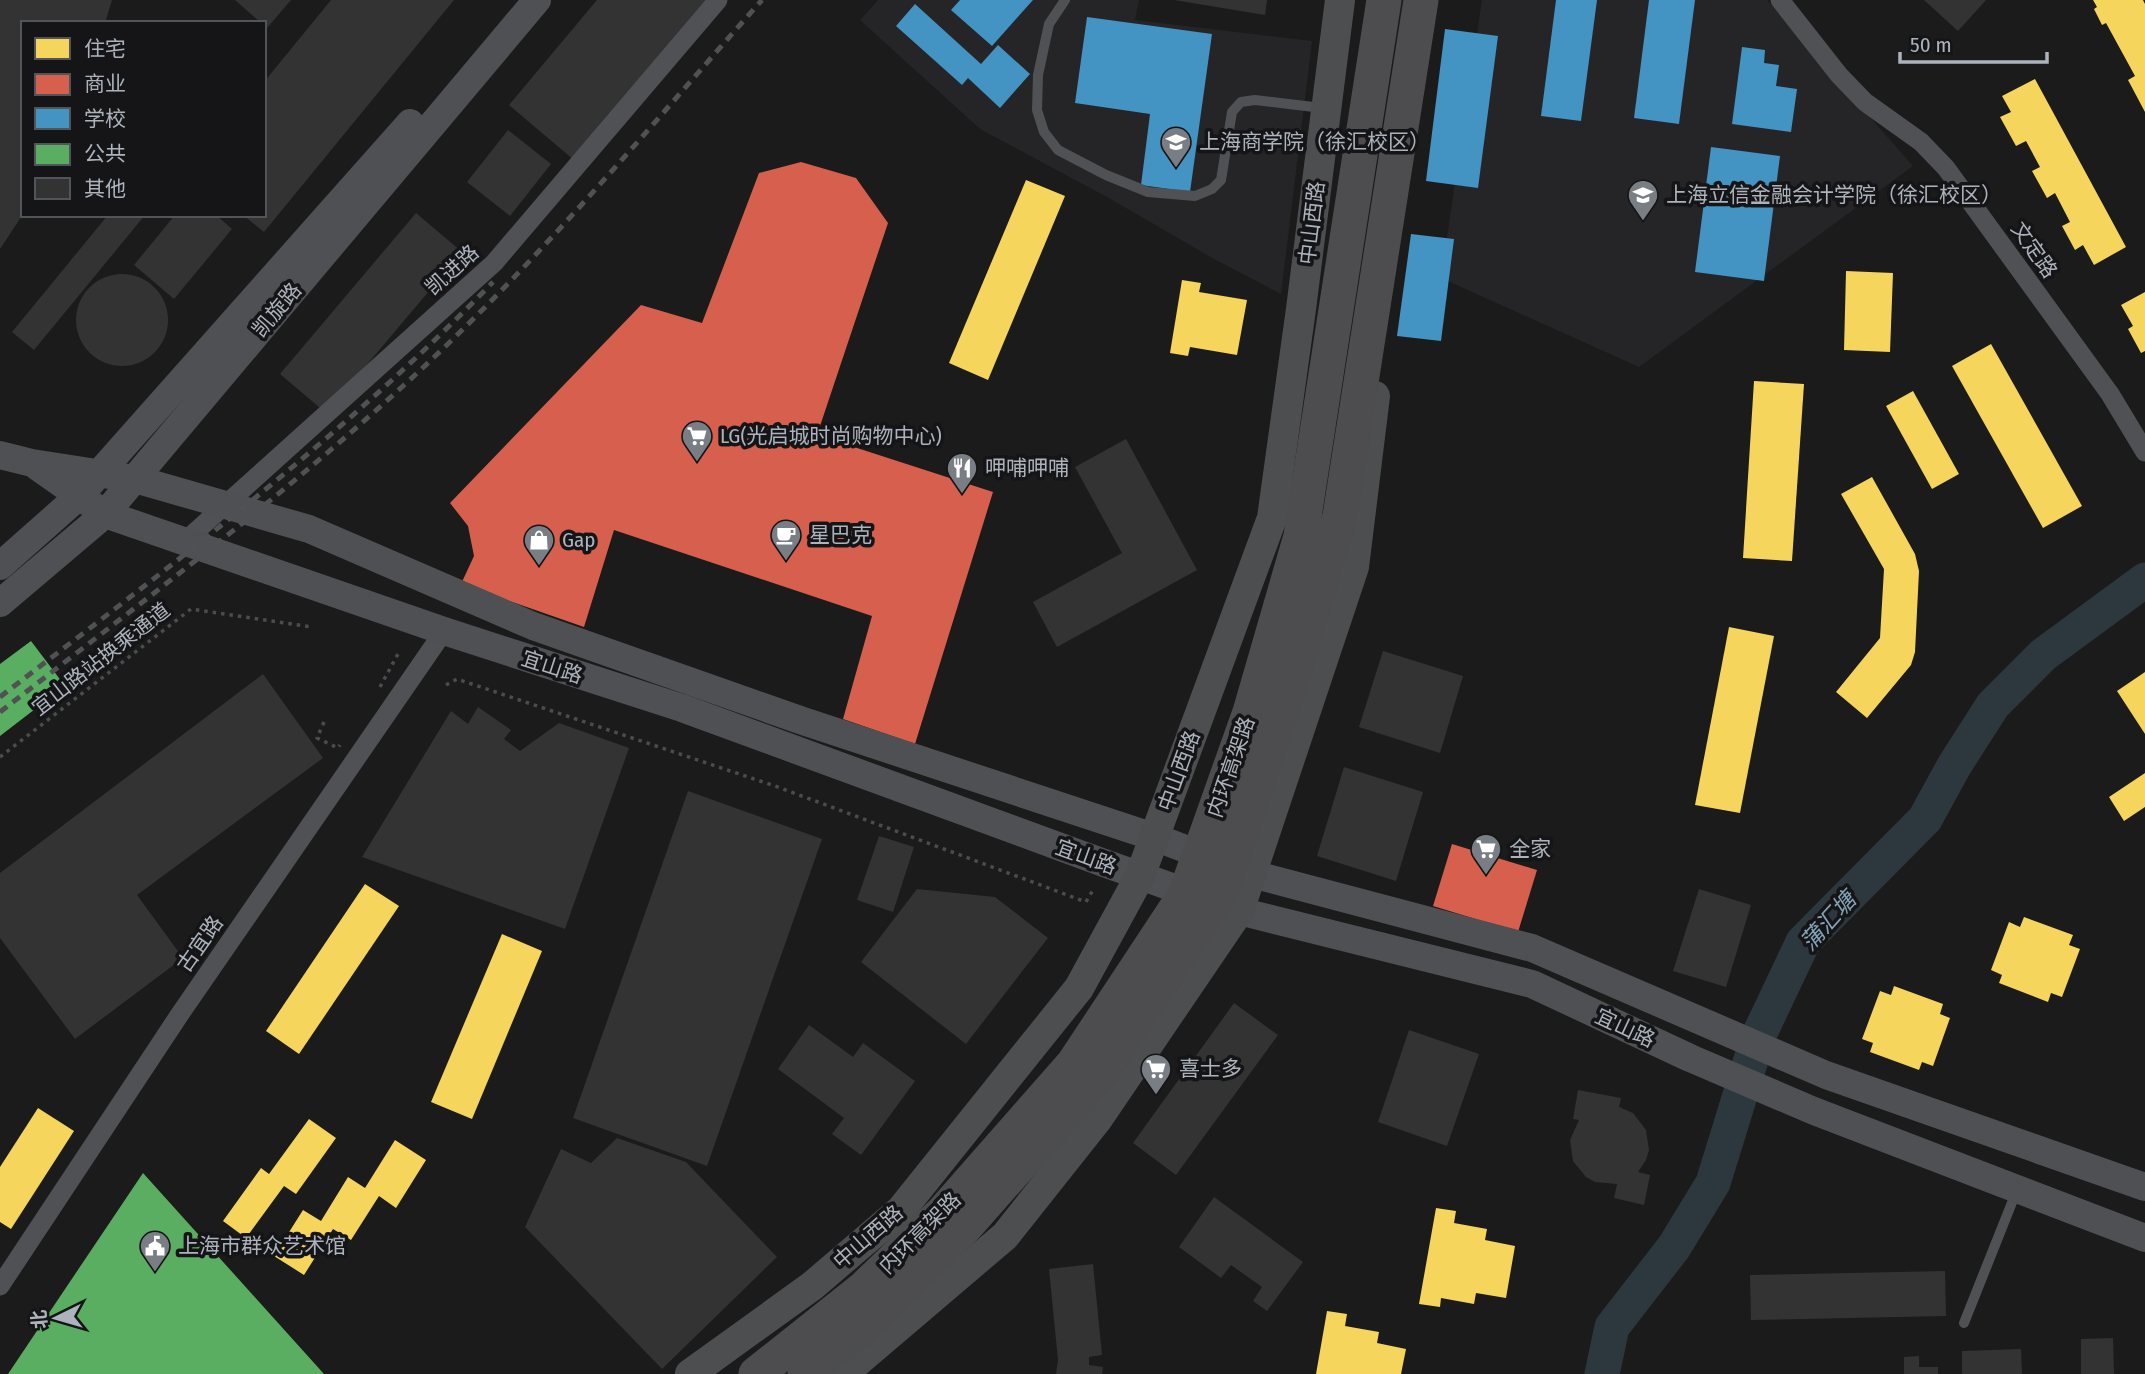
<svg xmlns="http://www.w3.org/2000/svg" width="2145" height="1374" viewBox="0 0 2145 1374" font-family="'Fira Sans Condensed','Noto Sans SC',sans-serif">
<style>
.built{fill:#252527}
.homes{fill:#f6d55c}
.shops{fill:#d6604d}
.schools{fill:#4393c3}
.public{fill:#5aae61}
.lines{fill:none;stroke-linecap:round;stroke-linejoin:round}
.river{stroke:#2d383e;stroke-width:35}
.building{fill:#333}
.path{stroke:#4b4c4f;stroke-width:3.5;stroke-dasharray:3.5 5;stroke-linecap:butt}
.lane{stroke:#4f5154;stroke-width:10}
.street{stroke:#4f5154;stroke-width:19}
.secondary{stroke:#4e5053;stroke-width:28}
.primary{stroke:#4d4e50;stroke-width:30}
.rail{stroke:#4f5153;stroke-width:5;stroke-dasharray:9 7;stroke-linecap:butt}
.highway-bridge{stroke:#4d4d50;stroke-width:35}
.labels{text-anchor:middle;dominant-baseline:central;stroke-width:7;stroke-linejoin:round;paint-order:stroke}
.poi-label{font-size:21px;fill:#acb3bc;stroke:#151517;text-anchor:start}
.street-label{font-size:21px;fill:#acb3bc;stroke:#151517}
.water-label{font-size:23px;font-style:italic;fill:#83a4b7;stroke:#151517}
</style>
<rect width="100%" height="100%" fill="#1b1b1b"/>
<g class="built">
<path d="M878 0H1139L1135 20 1312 41 1281 294 1216 260 1107 197 980 129 860 20Z"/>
<path d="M1482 0H1767L1913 166 1639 367 1441 278Z"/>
</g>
<g class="homes">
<path d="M2093 0H2143L2145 4V112L2128 80 2135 76 2106 23 2102 25 2094 9 2097 7Z"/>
<path d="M2035 79 2126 247 2094 265 2083 245 2075 250 2062 226 2070 222 2055 193 2047 198 2032 171 2040 167 2026 141 2016 146 2000 117 2011 112 2002 96Z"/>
<path d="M1026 180 1065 196 988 380 949 363Z"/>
<path d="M1846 271 1893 273 1890 352 1844 350Z"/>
<path d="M1182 280 1201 283 1199 292 1247 300 1237 355 1190 347 1188 356 1170 353Z"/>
<path d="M2145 292V351L2141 353 2128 329 2133 326 2121 305Z"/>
<path d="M1991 344 2082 506 2043 528 1952 366Z"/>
<path d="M1754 381 1804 384 1792 561 1743 558Z"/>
<path d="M1913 391 1959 474 1932 489 1886 406Z"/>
<path d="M1872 477 1915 554 1919 571 1915 652 1911 665 1867 718 1836 692 1880 638 1884 569 1841 494Z"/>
<path d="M1729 627 1774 636 1740 813 1695 805Z"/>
<path d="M2145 672V734L2117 691Z"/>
<path d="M2145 773V807L2124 821 2109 797Z"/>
<path d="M365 884 399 906 299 1054 266 1031Z"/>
<path d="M2024 917 2073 935 2069 945 2080 949 2062 997 2051 993 2048 1002 1999 983 2002 975 1991 970 2009 922 2020 927Z"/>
<path d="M502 934 542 951 472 1119 431 1102Z"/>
<path d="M1894 986 1943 1004 1940 1014 1950 1018 1933 1066 1922 1062 1919 1070 1870 1052 1873 1043 1862 1039 1880 991 1891 995Z"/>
<path d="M38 1108 74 1131 11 1229 0 1222V1167Z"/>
<path d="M309 1119 336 1138 296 1194 284 1186 246 1238 223 1221 261 1168 269 1174Z"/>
<path d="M395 1140 426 1160 396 1208 379 1196 351 1240 333 1229 304 1275 274 1256 303 1210 321 1221 348 1177 365 1188Z"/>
<path d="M1436 1208 1456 1211 1454 1223 1487 1229 1485 1240 1515 1246 1506 1298 1476 1293 1474 1304 1441 1298 1440 1307 1419 1304Z"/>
<path d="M1327 1311 1347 1314 1345 1326 1379 1332 1377 1343 1406 1349 1401 1374H1316Z"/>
</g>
<g class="shops">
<path d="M801 162 856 178 888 223 817 435 993 492 915 744 843 719 872 616 614 530 584 627 461 584 474 556 468 526 450 503 641 305 702 323 759 173Z"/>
<path d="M1452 844 1537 870 1518 932 1433 906Z"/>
</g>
<g class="schools">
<path d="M960 0H1033L992 46 951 10Z"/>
<path d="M1556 0H1597L1581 121 1541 116Z"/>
<path d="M1649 0H1695L1679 124 1634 118Z"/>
<path d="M915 4 981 64 998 45 1030 74 1000 108 968 78 962 85 896 26Z"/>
<path d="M1087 17 1212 34 1190 192 1141 185 1150 114 1075 103Z"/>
<path d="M1445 29 1498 36 1478 188 1426 181Z"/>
<path d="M1742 47 1765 50 1764 63 1779 65 1776 86 1797 89 1791 132 1732 124Z"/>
<path d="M1711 147 1780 156 1764 281 1695 272Z"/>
<path d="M1411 234 1454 239 1441 341 1397 336Z"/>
</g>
<g class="public">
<path d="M31 641 65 686 0 736V664Z"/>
<path d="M143 1173 324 1374H8Z"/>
</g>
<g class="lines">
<path class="river" d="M1602 1374 1612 1327 1674 1247 1713 1183 1758 1037 1803 942 1925 819 1954 766 1993 705 2043 655 2145 580"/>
</g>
<g class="building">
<path d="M0 0H112L105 23H23V214L0 249Z"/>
<path d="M235 0H291L267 28 264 23H261Z"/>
<path d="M331 0H454L264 232 243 215H264V82Z"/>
<path d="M597 0H708L574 160 509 105Z"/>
<path d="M1174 0H1267L1265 15Z"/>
<path d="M1924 0H1986L1958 31Z"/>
<path d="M508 130 551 164 510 216 467 182Z"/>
<path d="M416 213 462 252 326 413 280 374Z"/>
<path d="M108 215H145L34 350 12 332Z"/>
<path d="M175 215H216L232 229 174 299 134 265Z"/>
<circle cx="122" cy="320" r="46"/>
<path d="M1126 439 1197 570 1057 647 1033 602 1122 553 1075 467Z"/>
<path d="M1383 651 1463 676 1440 753 1359 727Z"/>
<path d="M263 674 323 758 137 895 183 958 75 1039 0 938V873Z"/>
<path d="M478 707 511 730 504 739 520 751 559 723 629 748 565 929 362 857 451 711 468 724Z"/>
<path d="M1344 767 1423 792 1396 881 1317 856Z"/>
<path d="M688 791 822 839 707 1166 573 1118Z"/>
<path d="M879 836 914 847 893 912 857 900Z"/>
<path d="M917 889 995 897 1048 938 966 1044 861 962Z"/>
<path d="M1699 889 1751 905 1726 987 1673 971Z"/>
<path d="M1234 1003 1278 1035 1176 1175 1133 1143Z"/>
<path d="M809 1025 853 1057 863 1043 915 1081 861 1155 832 1134 844 1118 778 1069Z"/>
<path d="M1409 1030 1479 1054 1447 1146 1378 1122Z"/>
<path d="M1578 1090 1621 1098 1619 1107 1633 1113 1646 1130 1649 1150 1646 1160 1638 1172 1650 1175 1644 1205 1614 1198 1617 1184 1595 1182 1586 1177 1573 1161 1570 1140 1579 1120 1573 1119Z"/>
<path d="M617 1138 686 1162 777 1257 662 1369 525 1227 561 1149 591 1163Z"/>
<path d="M1214 1197 1303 1262 1267 1311 1253 1301 1262 1287 1231 1265 1221 1278 1179 1247Z"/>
<path d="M1093 1264 1102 1355 1089 1357V1365L1103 1367 1102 1374H1056L1058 1360 1049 1269Z"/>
<path d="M1945 1271 1946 1316 1751 1320 1750 1275Z"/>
<path d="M2113 1338 2114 1374H2081V1339Z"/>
<path d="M2021 1349 2022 1374H1962V1351Z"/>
<path d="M1919 1356V1367H1938V1374H1904V1357Z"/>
</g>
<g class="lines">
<g class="path">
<path d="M446 685 457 679 775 786 1086 902 1093 890"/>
<path d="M380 687 399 652"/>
<path d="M324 722 317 738 338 748 340 745"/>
<path d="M0 757 191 609 312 627"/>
</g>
<g class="lane">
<path d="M1065 0 1049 24 1038 75 1037 110 1044 132 1058 150 1106 175 1148 192 1195 196 1212 189 1221 180 1232 112 1241 102 1255 100 1322 108"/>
<path d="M1964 1323 2017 1190"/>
</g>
<g class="street">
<path d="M1780 0 1839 75 1865 102 1921 142 1946 168 2110 394 2145 452"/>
<path d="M184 542 494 263 718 0"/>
<path d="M0 1286 180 1014 444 631"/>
</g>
<g class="secondary">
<path d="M0 455 32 463 135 479 309 529 533 626 803 721 1154 837 1252 874 1532 948 1826 1075 2145 1187"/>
<path d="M38 467 105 514 444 631 682 708 1104 863 1239 911 1532 984 1690 1058 1814 1111 2145 1238"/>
<path d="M0 566 79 496 410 123"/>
<path d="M0 603 105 514 537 0"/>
</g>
<g class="primary">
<path d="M690 1374 812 1286 901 1210 1079 988 1140 876 1272 518 1301 309 1340 0"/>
<path d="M843 1374 1005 1236 1097 1120 1239 911 1354 567 1375 396"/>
</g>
<g class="rail">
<path d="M0 697C171 566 343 437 493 282"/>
<path d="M0 712C137 606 275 503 403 386 533 268 646 131 762 0"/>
</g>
<g class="highway-bridge">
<path d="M756 1374 863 1289 944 1211 1074 1063 1185 895 1250 712 1301 536 1384 0"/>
<path d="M805 1374 874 1317 967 1225 1101 1073 1221 893 1283 708 1340 516 1421 0"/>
</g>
</g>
<defs>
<g id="university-pin" transform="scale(1.575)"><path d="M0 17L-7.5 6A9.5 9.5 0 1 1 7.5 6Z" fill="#797e84" stroke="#151517"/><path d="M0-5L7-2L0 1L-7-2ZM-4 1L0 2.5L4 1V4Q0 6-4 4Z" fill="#fff"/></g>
<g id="supermarket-pin" transform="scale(1.575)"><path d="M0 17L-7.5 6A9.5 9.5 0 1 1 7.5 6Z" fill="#797e84" stroke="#151517"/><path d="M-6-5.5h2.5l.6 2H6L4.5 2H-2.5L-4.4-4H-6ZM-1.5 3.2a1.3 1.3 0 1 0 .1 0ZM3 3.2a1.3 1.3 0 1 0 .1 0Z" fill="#fff"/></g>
<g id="restaurant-pin" transform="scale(1.575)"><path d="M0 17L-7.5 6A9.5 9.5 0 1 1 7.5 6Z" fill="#797e84" stroke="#151517"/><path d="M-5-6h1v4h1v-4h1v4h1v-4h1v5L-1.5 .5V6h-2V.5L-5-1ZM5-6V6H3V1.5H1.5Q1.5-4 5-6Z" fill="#fff"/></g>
<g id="cafe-pin" transform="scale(1.575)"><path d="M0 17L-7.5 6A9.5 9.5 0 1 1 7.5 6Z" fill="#797e84" stroke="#151517"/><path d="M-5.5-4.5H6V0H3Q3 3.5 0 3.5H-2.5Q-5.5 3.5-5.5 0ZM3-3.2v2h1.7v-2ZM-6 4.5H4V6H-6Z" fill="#fff"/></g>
<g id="shop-pin" transform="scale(1.575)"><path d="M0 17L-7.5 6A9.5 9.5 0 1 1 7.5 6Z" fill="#797e84" stroke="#151517"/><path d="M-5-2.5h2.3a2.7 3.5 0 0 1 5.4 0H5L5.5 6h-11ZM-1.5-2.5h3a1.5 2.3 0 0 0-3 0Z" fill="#fff"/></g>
<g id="civic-pin" transform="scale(1.575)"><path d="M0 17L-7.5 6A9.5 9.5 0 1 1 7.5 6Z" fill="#797e84" stroke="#151517"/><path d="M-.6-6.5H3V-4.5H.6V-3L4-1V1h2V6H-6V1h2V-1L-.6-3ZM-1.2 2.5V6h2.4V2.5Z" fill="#fff"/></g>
</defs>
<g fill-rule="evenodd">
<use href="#university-pin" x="1176" y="142"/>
<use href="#university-pin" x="1643" y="195"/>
<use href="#supermarket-pin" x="697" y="436"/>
<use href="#restaurant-pin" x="962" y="468"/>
<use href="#cafe-pin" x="786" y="535"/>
<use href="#shop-pin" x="539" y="540"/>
<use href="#supermarket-pin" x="1486" y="849"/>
<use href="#supermarket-pin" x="1156" y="1069"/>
<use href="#civic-pin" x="155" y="1246"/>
</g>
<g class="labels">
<g class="poi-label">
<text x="1199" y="142">上海商学院（徐汇校区）</text>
<text x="1666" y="195">上海立信金融会计学院（徐汇校区）</text>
<text x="720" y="436">LG(光启城时尚购物中心)</text>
<text x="985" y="468">呷哺呷哺</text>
<text x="809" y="535">星巴克</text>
<text x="562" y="540">Gap</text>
<text x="1509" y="849">全家</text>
<text x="1179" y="1069">喜士多</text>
<text x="178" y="1246">上海市群众艺术馆</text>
</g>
<g class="street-label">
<text transform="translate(1312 223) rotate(-83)">中山西路</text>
<text transform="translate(2034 250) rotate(55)">文定路</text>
<text transform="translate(452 270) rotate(-42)">凯进路</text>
<text transform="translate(277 310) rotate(-50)">凯旋路</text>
<text transform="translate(101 659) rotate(-38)">宜山路站换乘通道</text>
<text transform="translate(552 667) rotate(18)">宜山路</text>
<text transform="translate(1231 767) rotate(-71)">内环高架路</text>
<text transform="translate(1179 771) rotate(-70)">中山西路</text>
<text transform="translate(1086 857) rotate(20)">宜山路</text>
<text transform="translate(200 944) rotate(-55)">古宜路</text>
<text transform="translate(1625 1028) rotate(25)">宜山路</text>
<text transform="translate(920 1233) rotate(-45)">内环高架路</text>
<text transform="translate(868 1237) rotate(-41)">中山西路</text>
</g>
<g class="water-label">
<text transform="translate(1828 921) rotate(-48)">蒲汇塘</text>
</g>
</g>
<rect x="21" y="21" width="245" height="196" fill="#151517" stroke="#515459" stroke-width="2"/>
<rect x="35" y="38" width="35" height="21" fill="#f6d55c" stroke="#515459" stroke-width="2"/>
<text x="84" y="56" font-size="21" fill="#acb3bc">住宅</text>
<rect x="35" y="74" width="35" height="21" fill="#d6604d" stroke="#515459" stroke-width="2"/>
<text x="84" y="91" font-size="21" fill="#acb3bc">商业</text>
<rect x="35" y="108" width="35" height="21" fill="#4393c3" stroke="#515459" stroke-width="2"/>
<text x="84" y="126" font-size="21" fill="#acb3bc">学校</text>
<rect x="35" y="144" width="35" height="21" fill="#5aae61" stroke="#515459" stroke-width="2"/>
<text x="84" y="161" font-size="21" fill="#acb3bc">公共</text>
<rect x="35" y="178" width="35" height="21" fill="#333333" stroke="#515459" stroke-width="2"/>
<text x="84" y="196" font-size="21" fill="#acb3bc">其他</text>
<g transform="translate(56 1318) rotate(265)" stroke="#151517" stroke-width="5" paint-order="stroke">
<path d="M0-5L12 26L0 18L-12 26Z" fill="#acb3bc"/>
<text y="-10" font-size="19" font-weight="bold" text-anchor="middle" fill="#acb3bc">北</text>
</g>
<path d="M1900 52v10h147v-10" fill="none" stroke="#acb3bc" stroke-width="3.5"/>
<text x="1910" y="52" font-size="21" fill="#acb3bc" stroke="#151517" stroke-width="5" paint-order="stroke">50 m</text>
</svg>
